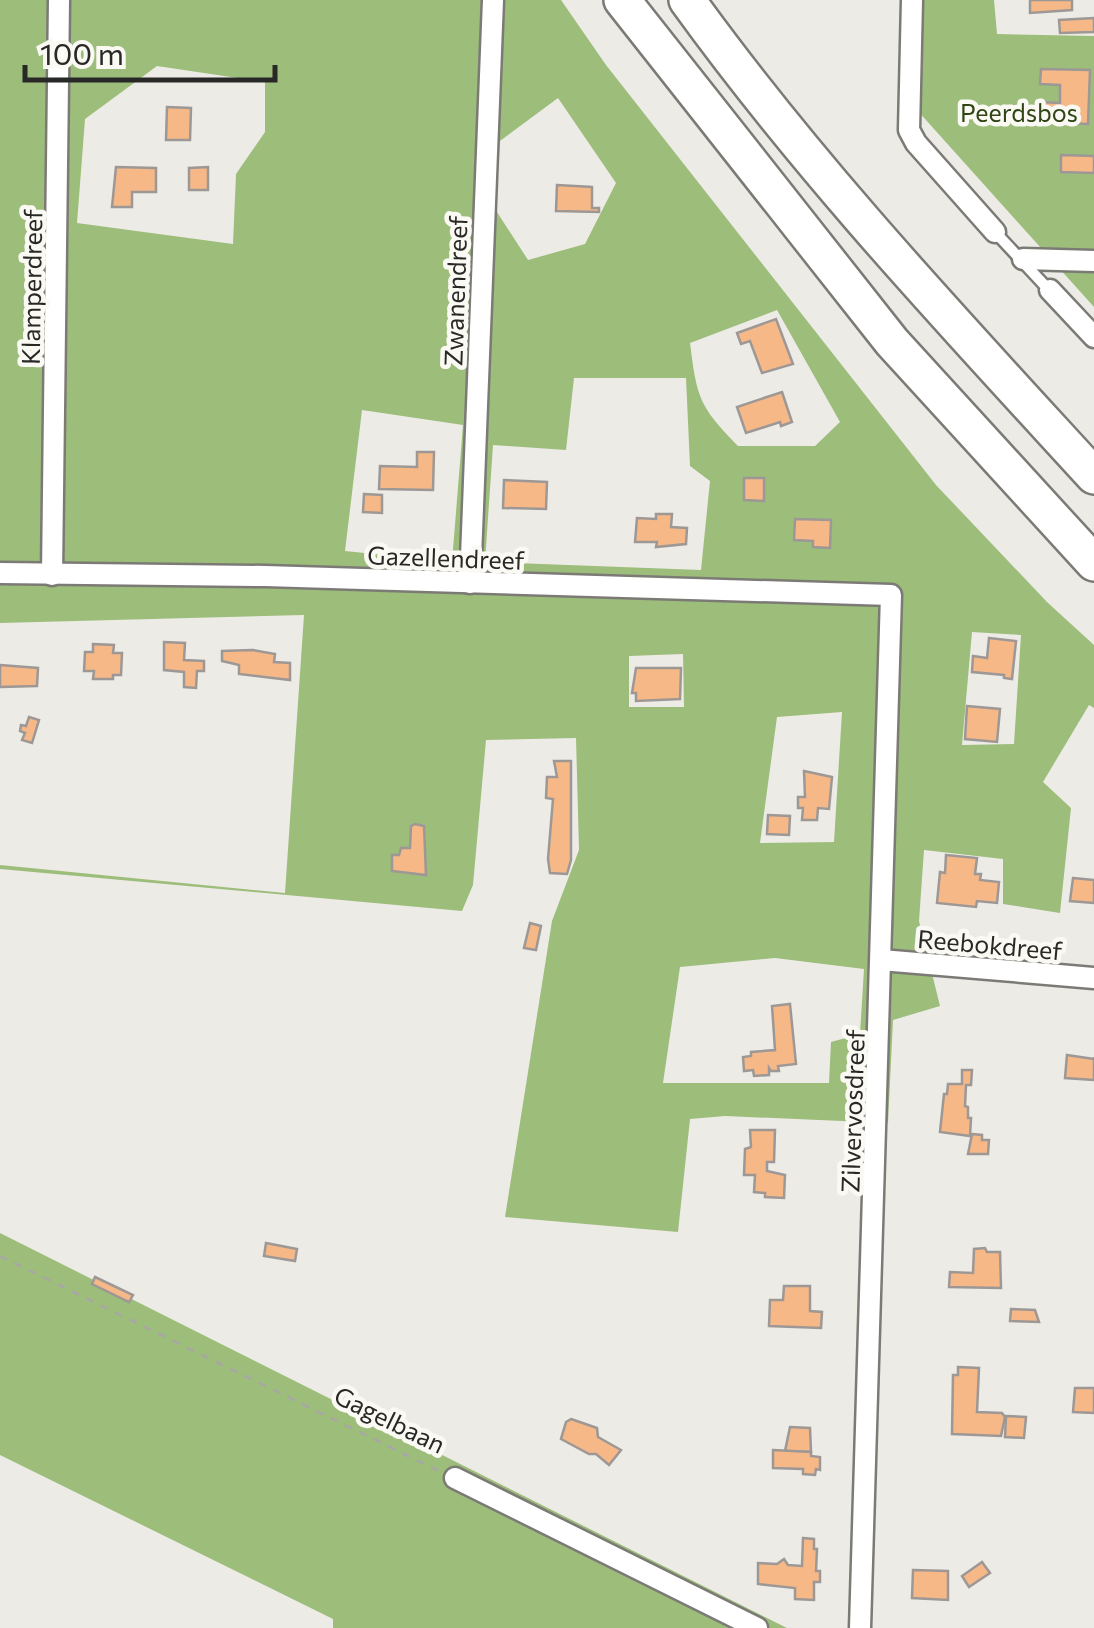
<svg xmlns="http://www.w3.org/2000/svg" width="1094" height="1628" viewBox="0 0 1094 1628" font-family="Commissioner,sans-serif">
<style>
.forest{fill:#9dbd7b;fill-rule:evenodd}
.building{fill:#f7b888;stroke:#9d9895;stroke-width:2.5}
.lines{fill:none;stroke-linecap:round;stroke-linejoin:round}
.lane-casing{stroke:#7c7a75;stroke-width:15}
.street-casing{stroke:#7c7a75;stroke-width:25}
.highway-casing{stroke:#7c7a75;stroke-width:40}
.path{stroke:#a8a7a3;stroke-width:2.5;stroke-dasharray:8 8;stroke-linecap:butt}
.lane{stroke:#fff;stroke-width:10}
.street{stroke:#fff;stroke-width:20}
.highway{stroke:#fff;stroke-width:35}
.labels{text-anchor:middle;dominant-baseline:central;stroke-width:9;stroke-linejoin:round;paint-order:stroke}
.park-label{font-size:25px;fill:#304415;stroke:#faf9f3}
.street-label{font-size:25px;fill:#282826;stroke:#faf9f3}
</style>
<rect width="100%" height="100%" fill="#edebe6"/>
<g class="forest">
<path d="M0 0H561L606 65 936 485 1047 602 1094 645V708L1089 705 1043 782 1071 808 1060 913 1003 904V859L924 850 919 921 940 1006 893 1020 888 1123 725 1116 690 1119 678 1232 505 1217 552 921 579 850 576 738 486 740 473 885 462 911 0 869V865L285 893 304 615 0 623ZM157 66 265 82V132L236 174 233 244 77 223 85 119ZM558 98 616 183 585 244 528 260 495 209 500 141ZM777 310 840 422 815 446H738C699 406 697 398 690 343ZM574 378H686L690 466 710 481 701 570 485 562 493 445 566 450ZM362 410 463 425 452 562 345 551ZM972 632 1021 635 1014 744 962 745ZM683 654 684 707H629V656ZM842 712 834 842 760 843 777 717ZM775 958 864 969 860 1034 831 1042 829 1083H663L680 967Z"/>
<path d="M913 0H994L997 34 1094 36V307L908 100Z"/>
<path d="M0 1233 787 1628H333V1619L0 1455Z"/>
</g>
<g class="building">
<path d="M1030 0H1072V10L1030 13Z"/>
<path d="M1094 18V32L1060 33 1059 20Z"/>
<path d="M1041 69 1090 70 1088 124 1038 122 1039 102 1060 103V85L1040 84Z"/>
<path d="M167 107 191 108 190 140H166Z"/>
<path d="M1061 155 1094 156V173L1061 172Z"/>
<path d="M116 167 156 168V192H132V207H112Z"/>
<path d="M208 167V190H189V168Z"/>
<path d="M557 185 592 187V208H599V212L556 211Z"/>
<path d="M776 319 793 364 762 373 750 341 741 344 737 333Z"/>
<path d="M782 392 792 422 781 426 780 422 746 433 737 407Z"/>
<path d="M417 452H434L433 490 379 489 380 466 417 467Z"/>
<path d="M744 478H764V501L744 500Z"/>
<path d="M504 480 547 482 546 509 503 508Z"/>
<path d="M364 494 382 495V513L363 512Z"/>
<path d="M656 514H672L671 527 687 528 686 544 656 547 657 542H635L637 518 656 519Z"/>
<path d="M795 519 831 520 830 548 813 547V541L794 540Z"/>
<path d="M989 638 1016 641 1012 679 1004 678V675L972 672 973 656 987 658Z"/>
<path d="M164 642 185 643 184 660 204 661V671H197L196 688 184 687V672L164 670Z"/>
<path d="M93 644 114 645 113 653H122L121 675H113V679H93L94 671H84L85 652H93Z"/>
<path d="M253 650 275 654 274 662 290 663V680L239 674V665L222 661V651Z"/>
<path d="M0 665 38 668 37 686 0 687Z"/>
<path d="M636 668H681L680 699 636 701V693H632Z"/>
<path d="M967 706 1000 709 997 742 965 739Z"/>
<path d="M29 717 39 720 32 743 22 740 25 733 20 731 21 725 26 726Z"/>
<path d="M554 761H571V860L567 874 550 873 548 859 553 799 546 798 547 777H557Z"/>
<path d="M804 771 832 777 829 809 818 808 817 820H802L803 808H798V797H805Z"/>
<path d="M768 815 790 816 789 835 767 834Z"/>
<path d="M415 824 424 826 426 875 392 871V855H399L401 848H410L411 826Z"/>
<path d="M946 855 977 858 975 874H981L980 880 999 882 997 903 977 901 976 907 937 903 940 872 945 873Z"/>
<path d="M1073 878 1094 880V903L1070 901Z"/>
<path d="M530 923 541 926 536 950 524 948Z"/>
<path d="M790 1004 796 1064 778 1066 779 1071H771L769 1068V1075L754 1076 753 1070 744 1071 743 1057 751 1056V1052L775 1050 772 1006Z"/>
<path d="M1067 1055 1094 1059V1057V1080L1065 1078Z"/>
<path d="M962 1070H972L971 1085H966L965 1106 968 1107V1118H971L970 1136 940 1132 944 1094H947L948 1084H962Z"/>
<path d="M750 1130H775L774 1162H767V1171L785 1175 784 1198 765 1197V1193L754 1192 755 1175H744L745 1149 751 1147Z"/>
<path d="M972 1134 982 1135V1140H989L988 1154H968Z"/>
<path d="M266 1243 297 1249 295 1261 264 1256Z"/>
<path d="M985 1248 987 1252H1000L1001 1288 949 1287 950 1272 973 1273 974 1249Z"/>
<path d="M95 1277 133 1295 129 1302 92 1284Z"/>
<path d="M784 1286H810V1311L822 1312 821 1328 769 1326 770 1300H783Z"/>
<path d="M1011 1309 1035 1310 1039 1322 1010 1321Z"/>
<path d="M958 1367 979 1368 977 1412 1002 1413 1005 1417 1001 1436 952 1434 953 1375H958Z"/>
<path d="M1075 1388H1094V1413L1073 1412Z"/>
<path d="M1006 1416 1026 1417 1024 1438 1005 1437Z"/>
<path d="M571 1419 597 1428 598 1437 621 1450 609 1465 596 1454H589L561 1439 566 1422Z"/>
<path d="M790 1427 810 1428 811 1452 785 1451Z"/>
<path d="M773 1450 811 1452V1456L820 1457V1470L816 1469 815 1475 803 1474V1469L773 1468Z"/>
<path d="M803 1538 814 1539V1549H817L816 1571H820V1582H814V1600L795 1599V1588L758 1584V1563L777 1564 784 1559 788 1565 802 1566Z"/>
<path d="M982 1562 990 1573 969 1587 962 1576Z"/>
<path d="M913 1570 948 1571V1600L912 1598Z"/>
</g>
<g class="lines">
<g class="lane-casing">
<path id="lane" d="M995 232 1049 290"/>
</g>
<g class="street-casing">
<g id="street">
<path d="M912 0 909 130 916 143 995 232"/>
<path d="M1023 259 1094 261"/>
<path d="M1050 290 1094 337"/>
<path d="M0 573 265 576 891 595 860 1628"/>
<path d="M52 575 59 0"/>
<path d="M470 583 493 0"/>
<path d="M881 960 1094 978"/>
<path d="M455 1478 757 1628"/>
</g>
</g>
<g class="highway-casing">
<g id="highway">
<path d="M622 0 892 342 1094 563"/>
<path d="M687 0C809 169 953 322 1094 476"/>
</g>
</g>
<path class="path" d="M0 1256 439 1471"/>
<use href="#lane" class="lane"/>
<use href="#street" class="street"/>
<use href="#highway" class="highway"/>
</g>
<g class="labels">
<g class="park-label">
<text x="1019" y="112">Peerdsbos</text>
</g>
<g class="street-label">
<text transform="translate(31 287) rotate(-89)">Klamperdreef</text>
<text transform="translate(455 291) rotate(-88)">Zwanendreef</text>
<text transform="translate(446 557) rotate(2)">Gazellendreef</text>
<text transform="translate(990 944) rotate(5)">Reebokdreef</text>
<text transform="translate(852 1111) rotate(-88)">Zilvervosdreef</text>
<text transform="translate(390 1419) rotate(26)">Gagelbaan</text>
</g>
</g>
<path d="M25 65v15h250v-15" fill="none" stroke="#282826" stroke-width="5"/>
<text x="40" y="65" font-size="30" fill="#282826" stroke="#faf9f3" stroke-width="8" paint-order="stroke">100 m</text>
</svg>
